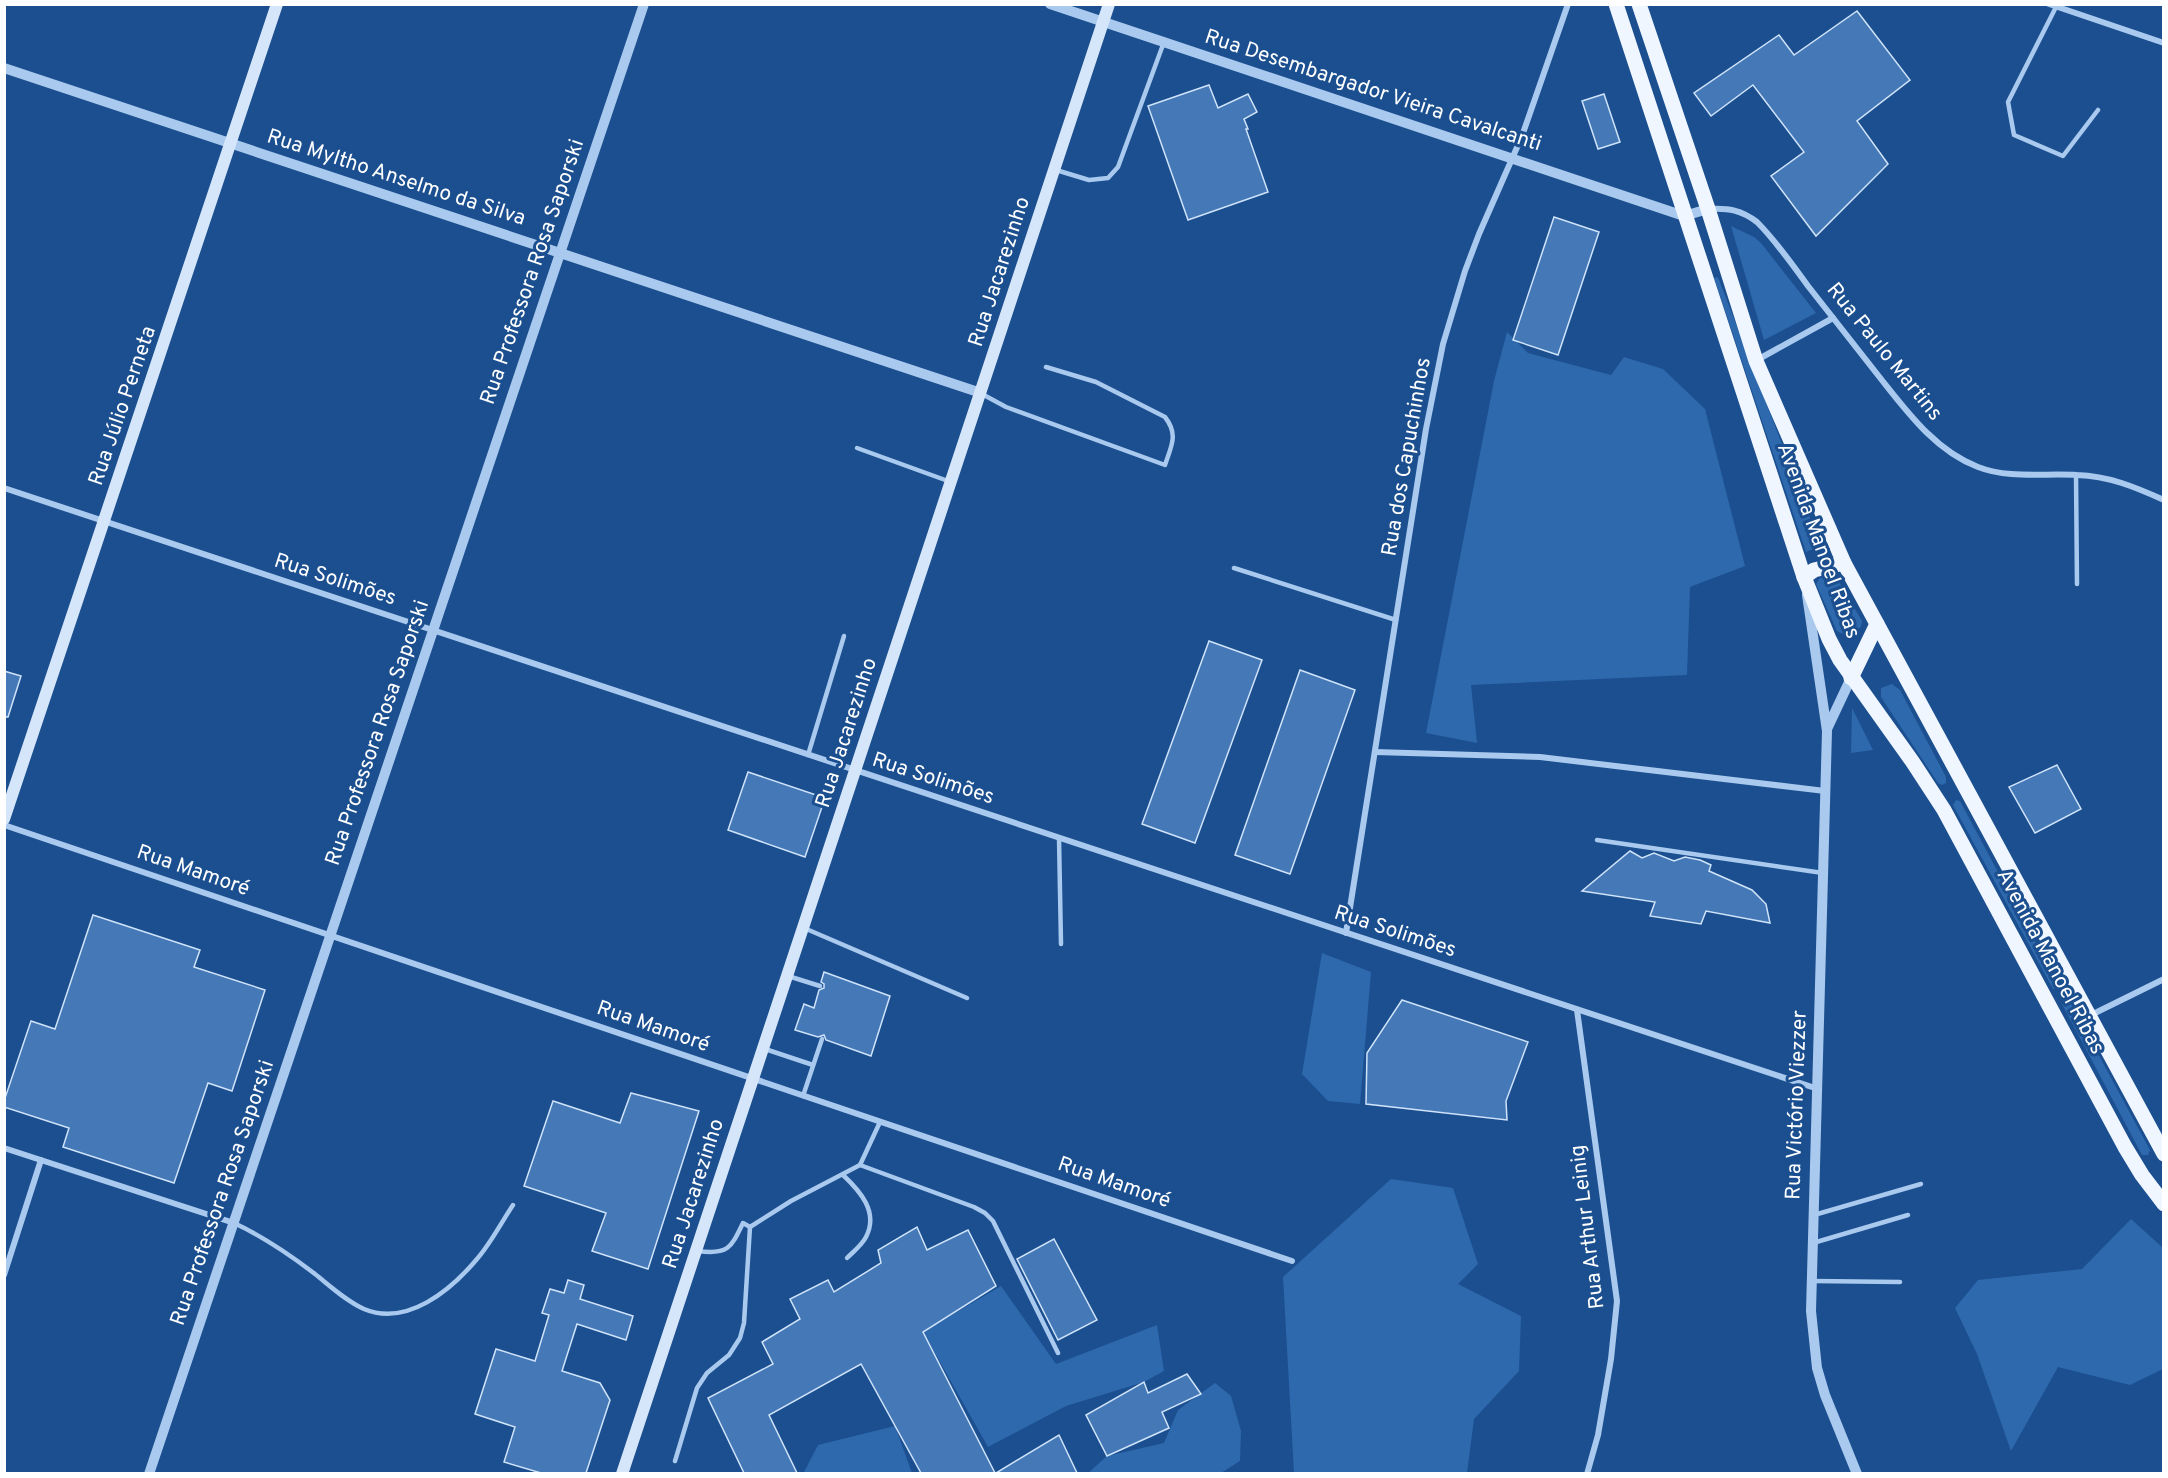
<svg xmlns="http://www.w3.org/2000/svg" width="2168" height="1478" viewBox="0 0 2168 1478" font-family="Overpass,sans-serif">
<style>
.green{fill:#2e69ad}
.building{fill:#4478b7;stroke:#cfe3fa;stroke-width:1.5}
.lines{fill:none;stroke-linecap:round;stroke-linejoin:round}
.service{stroke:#a9c9ee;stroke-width:4.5}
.minor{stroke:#a9c9ee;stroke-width:6}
.tertiary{stroke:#a9c9ee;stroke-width:10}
.secondary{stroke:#d6e6fa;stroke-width:12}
.primary{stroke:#f0f6ff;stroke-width:15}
.labels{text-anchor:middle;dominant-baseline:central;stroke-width:6;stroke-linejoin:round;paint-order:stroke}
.street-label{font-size:21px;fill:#fff;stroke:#1b4f8f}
</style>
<rect width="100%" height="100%" fill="#1b4f8f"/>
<g class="green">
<path d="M1731 226 1754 237 1761 243 1816 313 1764 340Z"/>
<path d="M1718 277 1821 546 1806 552 1714 278Z"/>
<path d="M1507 332 1528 353 1611 375 1624 357 1663 369 1705 409 1745 566 1690 587 1687 675 1471 685 1477 743 1426 733 1494 381Z"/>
<path d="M1827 575 1836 577 1862 621 1861 626C1854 635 1847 637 1837 631L1816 584 1819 579Z"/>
<path d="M1892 684 1900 690 1946 777V783L1942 785 1938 783 1881 697V688Z"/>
<path d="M1852 708 1873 750 1851 753Z"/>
<path d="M1956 800 1960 801 2060 988 2053 989 1953 805Z"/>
<path d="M1322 953 1371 972 1360 1104 1328 1101 1302 1074Z"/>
<path d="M2065 1001 2070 1002 2150 1150 2148 1155H2142L2062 1004Z"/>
<path d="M1391 1179 1453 1188 1478 1264 1458 1284 1521 1316 1519 1371 1474 1419 1467 1473H1294L1283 1277Z"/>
<path d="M2131 1219 2163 1248V1369L2130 1385 2058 1367 2011 1451 1977 1354 1955 1308 1978 1280 2082 1269Z"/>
<path d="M1001 1286 1056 1364 1157 1325 1164 1371 1144 1382 1066 1406 988 1447 923 1332Z"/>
<path d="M1215 1383 1231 1396 1241 1431 1240 1461 1221 1473 1087 1474 1107 1456 1164 1443 1178 1410Z"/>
<path d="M895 1426 912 1473 803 1474 818 1445Z"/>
</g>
<g class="building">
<path d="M1857 11 1910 80 1857 121 1888 164 1816 236 1771 176 1804 152 1753 85 1711 116 1694 93 1779 35 1794 55Z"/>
<path d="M1209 85 1218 108 1248 94 1257 112 1244 119 1248 129H1246L1268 192 1188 220 1148 106Z"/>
<path d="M1604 94 1620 142 1598 149 1582 101Z"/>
<path d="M1554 217 1599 232 1558 355 1513 340Z"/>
<path d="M1209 641 1262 660 1195 843 1142 824Z"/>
<path d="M1300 670 1355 690 1290 874 1235 855Z"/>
<path d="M4 671 21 676 8 717H4Z"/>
<path d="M2057 765 2081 809 2035 833 2009 787Z"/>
<path d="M748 772 825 798 805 857 728 830Z"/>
<path d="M1630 851 1642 858 1654 853 1674 861 1685 857 1700 860 1711 865 1709 871 1752 890 1766 904 1770 923 1706 911 1701 924 1650 916 1655 902 1582 891Z"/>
<path d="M93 915 200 950 194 967 265 990 232 1091 208 1083 174 1183 63 1147 69 1128 4 1107V1101L31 1021 55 1029Z"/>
<path d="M824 972 890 996 871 1056 826 1040 824 1035 818 1037 795 1030 804 1004 814 1008 819 990 824 988V984L821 982Z"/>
<path d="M1402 1000 1528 1042 1506 1101 1507 1120 1366 1104 1367 1053Z"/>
<path d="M631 1093 699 1111 648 1269 592 1251 606 1213 524 1186 553 1101 620 1123Z"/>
<path d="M917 1227 927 1250 968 1230 996 1286 923 1332 995 1473H921L861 1364 769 1415 797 1473H744L708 1398 773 1364 762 1342 800 1319 790 1299 828 1280 834 1292 881 1263 878 1250Z"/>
<path d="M1054 1239 1097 1320 1058 1340 1017 1259Z"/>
<path d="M568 1280 584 1285 580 1299 633 1316 626 1340 577 1324 562 1371 600 1383 610 1400 586 1473H541L504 1462 515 1427 475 1414 496 1349 535 1361 549 1315 542 1313 550 1289 564 1293Z"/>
<path d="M1187 1374 1201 1394 1162 1412 1169 1428 1107 1456 1086 1415 1144 1382 1148 1393Z"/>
<path d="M1059 1435 1077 1473H996Z"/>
</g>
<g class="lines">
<g class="service">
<path d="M2056 7 2008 102 2014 135 2063 156 2098 110"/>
<path d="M1056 170 1089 180 1108 178 1118 167 1164 42"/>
<path d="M982 394 1006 407 1165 465C1171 446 1179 435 1165 417L1096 382 1046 367"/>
<path d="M857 448 948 481"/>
<path d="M2076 475 2077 584"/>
<path d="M1234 568 1396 620"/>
<path d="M808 755 844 636"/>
<path d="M1059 838 1061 944"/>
<path d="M1597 840 1823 873"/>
<path d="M804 928 967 998"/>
<path d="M788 976 820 986"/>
<path d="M765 1049 813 1065"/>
<path d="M803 1096 822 1039"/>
<path d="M880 1122 860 1165 974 1207 985 1213 993 1221 1058 1353"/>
<path d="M843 1175C860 1191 879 1212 866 1237 862 1245 853 1252 847 1258"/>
<path d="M1814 1215 1921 1184"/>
<path d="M234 1223C264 1237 289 1254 315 1274 330 1286 346 1301 364 1309 407 1327 451 1290 477 1259 491 1243 501 1223 513 1205"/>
<path d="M1813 1243 1908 1215"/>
<path d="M698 1251C728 1255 731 1248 743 1223L750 1227 791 1201 860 1165"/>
<path d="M1812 1281 1900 1282"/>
<path d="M675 1461 697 1388 707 1373 729 1355 740 1338 744 1323 750 1227"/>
</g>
<g class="minor">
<path d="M2049 4 2164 43"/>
<path d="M1709 209C1729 208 1741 210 1757 222 1776 241 1792 264 1808 286 1832 317 1857 348 1881 379 1908 413 1936 451 1978 467 2009 479 2044 473 2077 475 2109 476 2135 487 2164 500"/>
<path d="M1757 360 1833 318"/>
<path d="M4 488 1818 1089"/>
<path d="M1375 752 1540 757 1825 791"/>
<path d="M4 825 1292 1261"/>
<path d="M1346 933 1426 429 1443 344 1465 271 1479 234 1522 136 1568 4"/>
<path d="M1577 1010 1617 1301 1611 1359 1598 1435 1587 1474"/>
<path d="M2089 1016 2164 979"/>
<path d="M4 1148 234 1223"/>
<path d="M4 1275 41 1160"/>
</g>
<g class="tertiary">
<path d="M1050 4 1684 216 1708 209"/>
<path d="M4 68 981 393"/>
<path d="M1807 595 1827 731 1811 1311 1817 1368 1825 1395 1857 1474"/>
<path d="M1827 729 1851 678"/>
<path d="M149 1474 644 4"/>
</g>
<g class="secondary">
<path d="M4 819 277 4"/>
<path d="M622 1474 1109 4"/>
</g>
<g class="primary">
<path d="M1616 4 1804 577 1829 639 1840 660 1912 761 1944 810 2125 1147 2142 1175 2164 1204"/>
<path d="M1639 4 1708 209 1756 361 1844 563 2164 1154"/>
<path d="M1804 577 1814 570 1844 563"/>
<path d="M1851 678 1877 624"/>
</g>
</g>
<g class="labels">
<g class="street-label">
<text transform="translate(1373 91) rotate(18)">Rua Desembargador Vieira Cavalcanti</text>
<text transform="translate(396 178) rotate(18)">Rua Myltho Anselmo da Silva</text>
<text transform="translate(533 272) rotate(-71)">Rua Professora Rosa Saporski</text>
<text transform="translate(1000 272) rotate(-72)">Rua Jacarezinho</text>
<text transform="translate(1884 352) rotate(51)">Rua Paulo Martins</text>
<text transform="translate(123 406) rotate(-71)">Rua Júlio Perneta</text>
<text transform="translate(1407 457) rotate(-80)">Rua dos Capuchinhos</text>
<text transform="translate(1818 541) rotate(70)">Avenida Manoel Ribas</text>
<text transform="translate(335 580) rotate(18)">Rua Solimões</text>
<text transform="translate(378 733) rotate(-71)">Rua Professora Rosa Saporski</text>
<text transform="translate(847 733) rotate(-72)">Rua Jacarezinho</text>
<text transform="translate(933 779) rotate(18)">Rua Solimões</text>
<text transform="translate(193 871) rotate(19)">Rua Mamoré</text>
<text transform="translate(1395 932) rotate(18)">Rua Solimões</text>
<text transform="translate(2050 962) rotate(62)">Avenida Manoel Ribas</text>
<text transform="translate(653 1027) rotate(19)">Rua Mamoré</text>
<text transform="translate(1797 1105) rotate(-88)">Rua Victório Viezzer</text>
<text transform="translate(1114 1183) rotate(19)">Rua Mamoré</text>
<text transform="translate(223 1193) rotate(-71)">Rua Professora Rosa Saporski</text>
<text transform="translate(694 1194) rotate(-72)">Rua Jacarezinho</text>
<text transform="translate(1588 1227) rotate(-97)">Rua Arthur Leinig</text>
</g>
</g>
<rect width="2168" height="1478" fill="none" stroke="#ffffff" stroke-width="12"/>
</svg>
